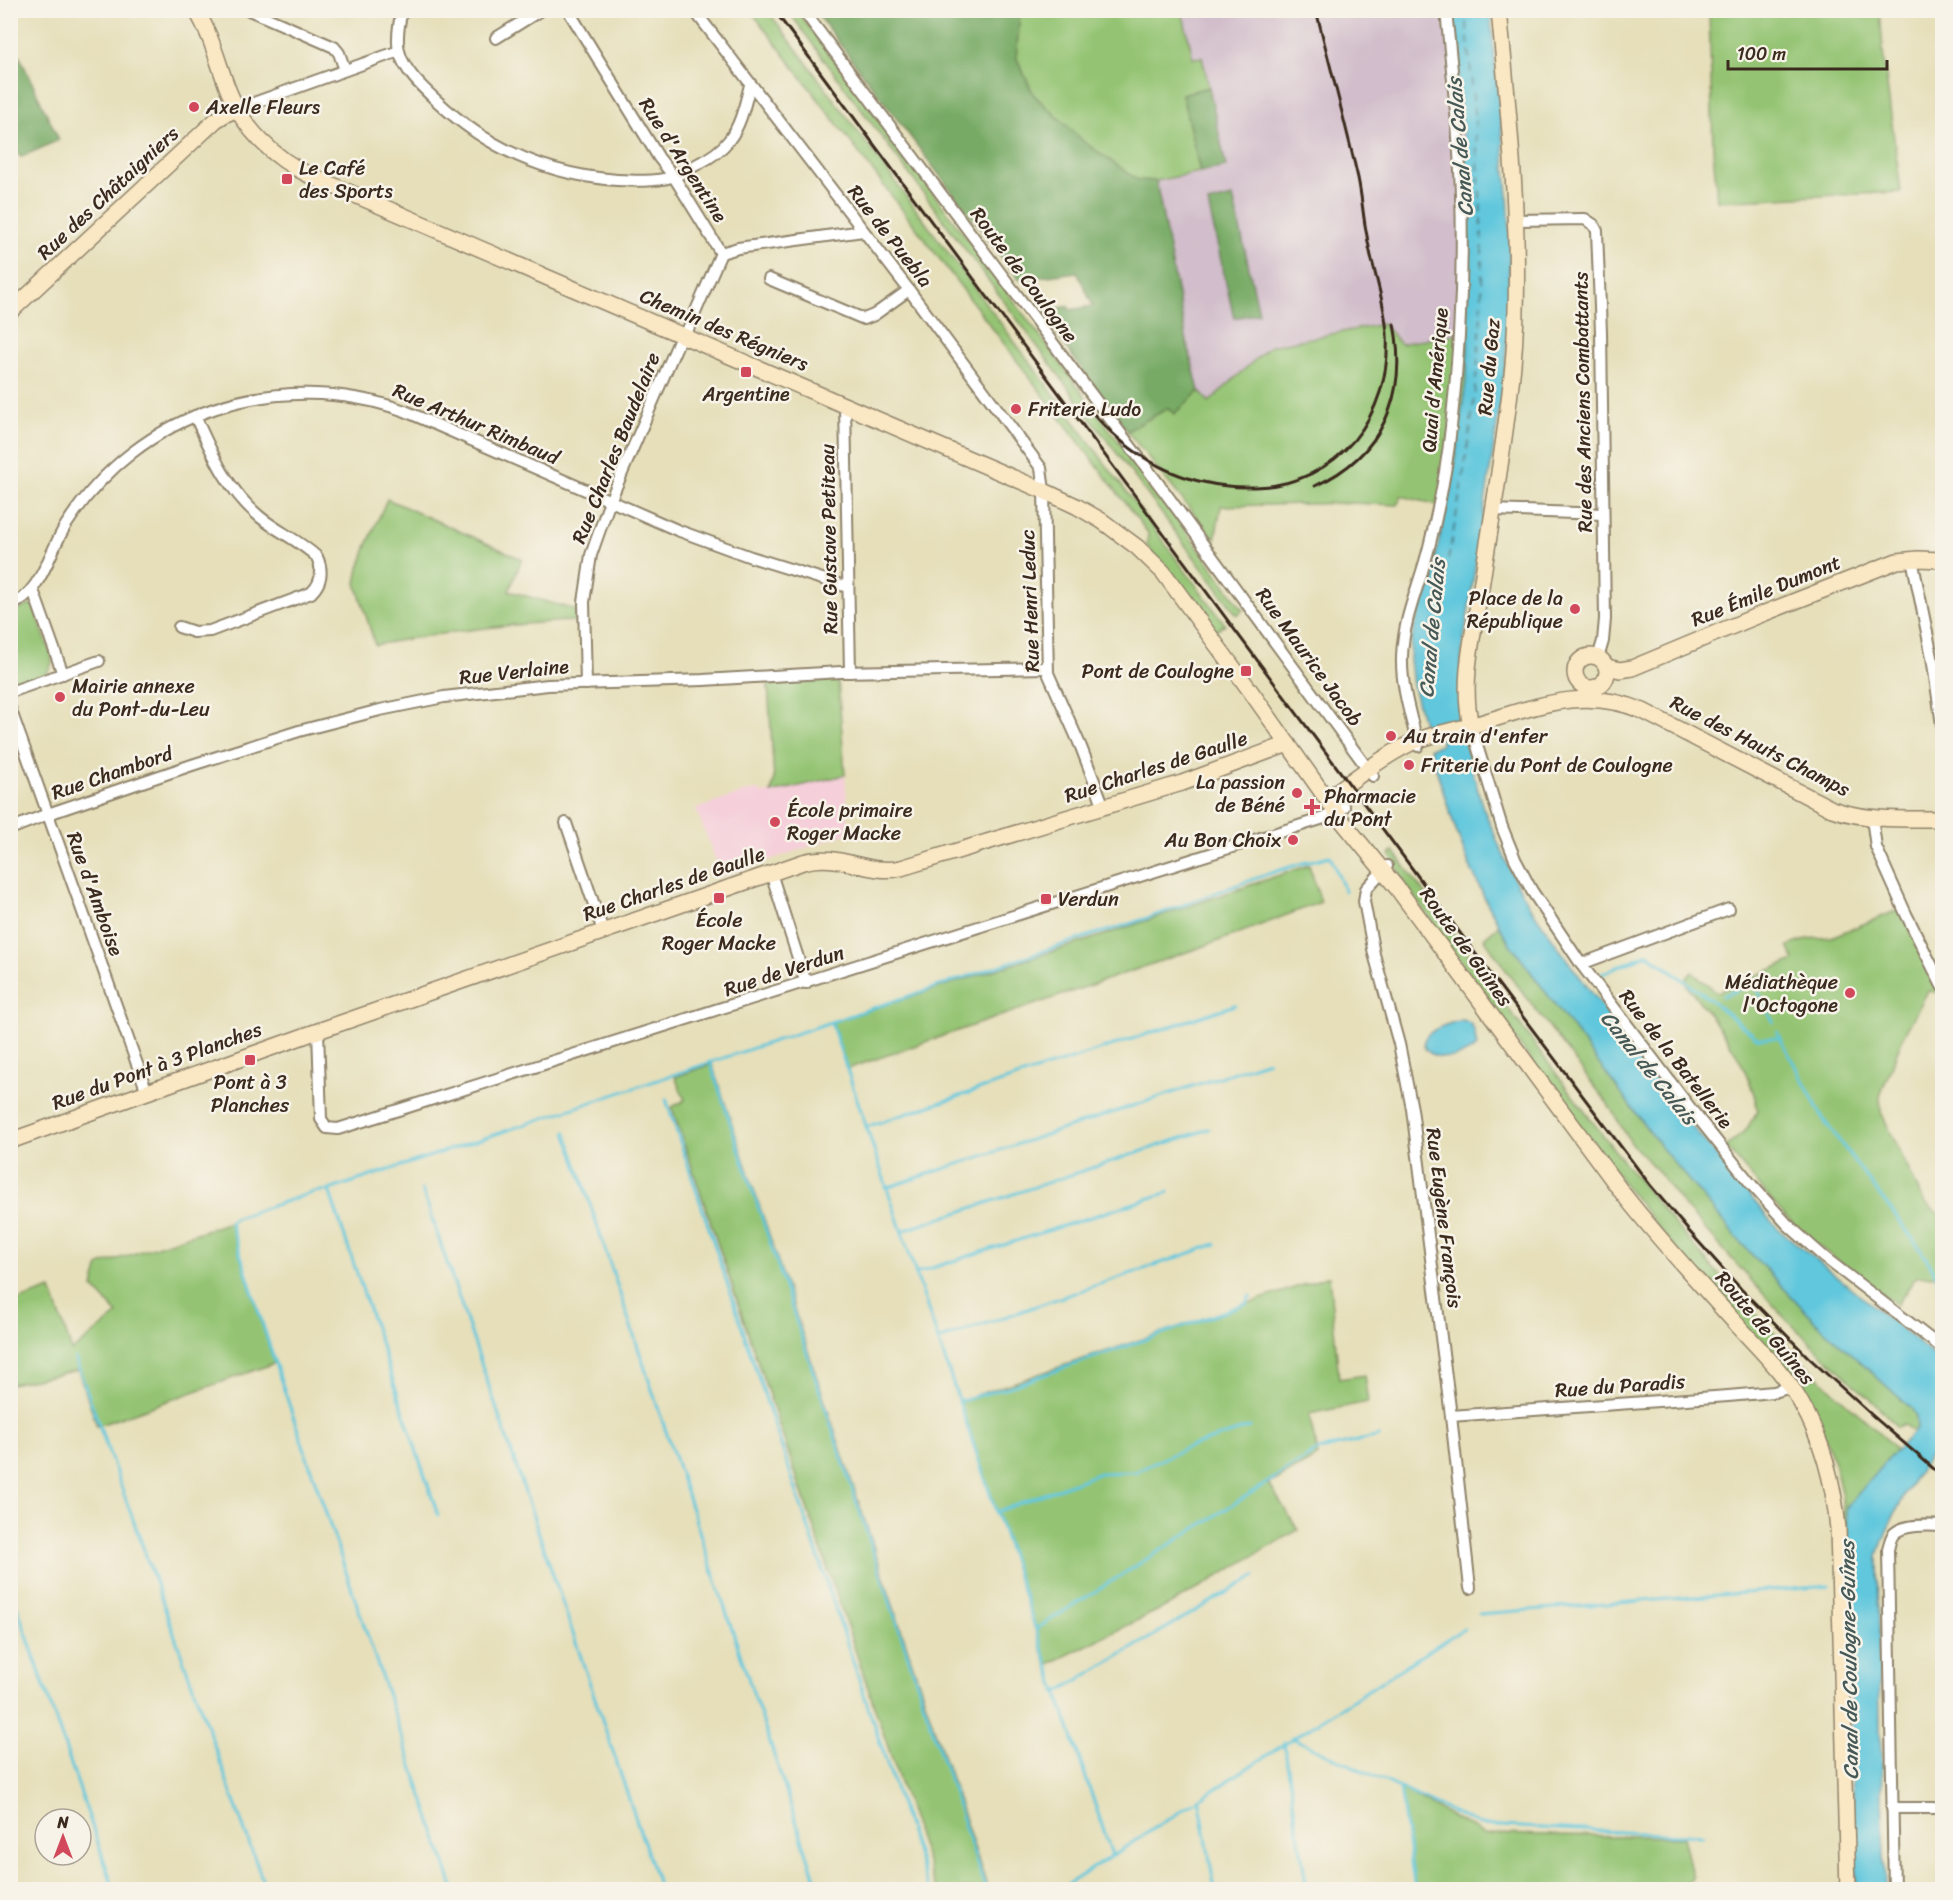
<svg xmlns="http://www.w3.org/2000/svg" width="1953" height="1900" viewBox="0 0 1953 1900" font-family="Sriracha,sans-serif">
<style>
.built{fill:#f5cfda}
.industrial{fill:#d1bdcb}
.green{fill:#94c473;stroke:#687748;stroke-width:1.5}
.forest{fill:#77aa65;stroke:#596a42;stroke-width:1.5}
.water{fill:#60c7dd;stroke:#4e787e;stroke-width:1.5}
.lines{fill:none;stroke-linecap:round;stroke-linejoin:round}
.stream{stroke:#60c7dd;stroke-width:3}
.ferry{stroke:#465957;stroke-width:1.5;stroke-dasharray:8 6;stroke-linecap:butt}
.street-casing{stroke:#90846c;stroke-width:14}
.secondary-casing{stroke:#90846c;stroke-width:18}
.street{stroke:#fff;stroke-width:10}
.secondary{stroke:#fae7c3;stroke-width:15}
.rail{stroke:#3b2a1e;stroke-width:3}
.poi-dot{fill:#d1495b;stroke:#f7f3e8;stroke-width:2}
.labels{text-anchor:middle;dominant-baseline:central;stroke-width:5;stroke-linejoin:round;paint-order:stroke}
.poi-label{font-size:20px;fill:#3b2a1e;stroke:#f7f3e8;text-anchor:start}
.street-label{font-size:20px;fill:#3b2a1e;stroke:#f7f3e8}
.water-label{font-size:21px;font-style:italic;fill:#465957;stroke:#f7f3e8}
</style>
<rect width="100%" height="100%" fill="#f7f3e8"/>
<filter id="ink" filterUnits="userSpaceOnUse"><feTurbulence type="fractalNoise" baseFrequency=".0167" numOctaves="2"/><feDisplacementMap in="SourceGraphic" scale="12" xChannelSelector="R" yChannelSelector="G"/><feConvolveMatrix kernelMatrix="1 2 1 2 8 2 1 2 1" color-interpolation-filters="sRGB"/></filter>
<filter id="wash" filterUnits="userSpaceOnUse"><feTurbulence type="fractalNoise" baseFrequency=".008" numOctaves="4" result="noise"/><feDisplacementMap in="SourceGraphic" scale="24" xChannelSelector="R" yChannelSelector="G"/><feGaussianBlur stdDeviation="1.35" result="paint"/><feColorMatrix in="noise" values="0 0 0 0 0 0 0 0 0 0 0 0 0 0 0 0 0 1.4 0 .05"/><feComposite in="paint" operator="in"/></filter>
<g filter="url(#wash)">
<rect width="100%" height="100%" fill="#e6dfba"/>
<path class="built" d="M845 775 849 833 722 876 696 809 749 791 758 790 763 794Z"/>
<path class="industrial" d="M1182 11H1451L1468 191 1469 266 1467 332 1401 344 1270 346 1208 403 1199 391 1187 342 1156 181 1226 167 1202 57 1193 58Z"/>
<g class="green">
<path d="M751 11H768L1225 624 1215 632 1147 546 1148 533Z"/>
<path d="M788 11H797L1208 561 1243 610 1237 615Z"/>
<path d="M1020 11H1182L1193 58 1202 57 1209 87 1182 94 1200 172 1156 181 1138 180 1084 142 1034 95 1016 57Z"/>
<path d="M1709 11H1880L1884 62 1901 192 1717 201 1713 148Z"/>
<path d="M1383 324 1401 344 1467 332C1469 390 1458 450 1447 507L1401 496 1398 505 1351 503 1221 506 1215 540 1127 431 1168 408 1174 414 1199 391 1209 402 1270 346Z"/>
<path d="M387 499 522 559 509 591 576 610 575 621C508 623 441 633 375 645L356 583 359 568 367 545Z"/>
<path d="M33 604 52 657C54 679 27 682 10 688V612Z"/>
<path d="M838 680 845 775 771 793 774 780 768 684Z"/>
<path d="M1394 851C1419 887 1446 922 1471 957 1538 1049 1604 1141 1677 1227 1725 1283 1776 1337 1830 1388 1852 1409 1876 1427 1896 1450L1846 1508 1850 1579 1846 1576 1842 1496 1834 1462 1816 1416 1661 1231 1561 1103 1406 885 1390 854Z"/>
<path d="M1309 865 1321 902 1213 943 847 1069 831 1022 1110 933Z"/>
<path d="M1903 908 1942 986V993L1928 991 1902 1039 1880 1096 1881 1112 1924 1202 1942 1216V1275L1916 1277 1897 1305 1812 1241 1784 1215 1726 1147 1746 1130 1758 1110C1747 1057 1715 1023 1684 981L1692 972 1717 992 1794 960 1788 946 1808 939 1831 937Z"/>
<path d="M1499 925 1510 944 1661 1147 1741 1243 1817 1323 1912 1409C1917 1417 1921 1425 1913 1432L1903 1424 1897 1427 1877 1405 1851 1382 1785 1318 1686 1208 1652 1165 1631 1143 1608 1104 1505 969 1484 938Z"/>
<path d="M712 1064 988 1889H936L676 1120 672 1107 685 1100 675 1077Z"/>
<path d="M230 1222 275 1363 97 1426 78 1370 11 1384V1303L51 1289 72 1351 118 1314 93 1287 99 1265Z"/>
<path d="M1329 1276 1339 1379 1364 1375 1368 1402 1309 1414 1318 1456 1269 1484 1298 1530 1173 1603 1047 1665 959 1401Z"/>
<path d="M1400 1788 1484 1834 1683 1837 1693 1878 1679 1890 1415 1889Z"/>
</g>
<g class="forest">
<path d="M815 11H1020L1016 57 1034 95 1084 142 1138 180 1156 181 1187 342 1199 391 1174 414 1168 408 1127 431 1041 313 1068 306 1070 310 1093 306 1077 272 1019 280Z"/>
<path d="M10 36 59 140 21 157 11 148Z"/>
<path d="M1209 87 1226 167 1200 172 1182 94Z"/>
<path d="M1233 197 1259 313 1234 318 1208 203Z"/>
</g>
<g class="water">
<path d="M1451 11H1490L1508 195 1510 239 1507 339 1504 380 1463 645 1460 677 1459 716 1452 723 1456 739 1464 740 1482 805 1512 875 1531 908 1568 961 1652 1073 1678 1111 1682 1114 1770 1220 1781 1231 1942 1362V1445C1927 1455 1919 1471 1910 1486 1897 1508 1886 1529 1878 1555L1880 1726 1885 1889H1856L1851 1733 1849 1539 1846 1508 1885 1462 1917 1428 1916 1416 1912 1409 1817 1323 1741 1243 1661 1147 1510 944C1470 879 1451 820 1430 748L1442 744 1436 727 1426 729 1424 727 1413 686 1410 659 1411 643 1414 629 1435 558 1447 507 1454 467 1467 374 1468 345 1467 306 1469 266 1468 191Z"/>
<path d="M1463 1020 1470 1023 1474 1030 1477 1046C1441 1077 1385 1037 1463 1020Z"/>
</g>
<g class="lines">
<g class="stream">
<path d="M1597 976 1648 954 1712 1001 1757 1038H1781"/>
<path d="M1723 996 1746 986 1755 985 1773 1022"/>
<path d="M1777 1032 1825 1122 1918 1246 1933 1269 1942 1288"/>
<path d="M710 1062 986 1890"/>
<path d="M666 1099 929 1890"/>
<path d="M866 1127 1235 1005"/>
<path d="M566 1132 819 1890"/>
<path d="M886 1188 1268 1061"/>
<path d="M422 1189 660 1890"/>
<path d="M329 1190 314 1192 233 1219 230 1222 275 1363 454 1890"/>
<path d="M902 1231 1209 1129"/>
<path d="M916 1273 1169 1192"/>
<path d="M938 1340 1216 1244"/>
<path d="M75 1358 266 1890"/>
<path d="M959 1401 1009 1387 1221 1313 1247 1303 1250 1296"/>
<path d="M996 1512 1100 1473 1135 1472 1186 1448 1250 1427"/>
<path d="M438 1515 329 1190 831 1022"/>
<path d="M10 1586 114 1890"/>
<path d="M1479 1614 1830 1586"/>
<path d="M1036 1629 1319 1450 1379 1436"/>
<path d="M1056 1693 1255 1576"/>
<path d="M1292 1738 1480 1825 1702 1836"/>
<path d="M1284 1743 1307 1890"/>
<path d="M1400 1788 1415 1890"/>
<path d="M1199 1798 1215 1890"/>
<path d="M1112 1855 831 1022 1095 934C1175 913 1249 875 1330 856L1345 891"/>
<path d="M1059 1890 1450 1637 1464 1629"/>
</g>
<path class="ferry" d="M1426 682 1429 680C1430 668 1427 656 1429 644 1433 614 1443 584 1449 555 1464 476 1477 395 1481 315 1486 214 1473 112 1466 10"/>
</g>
</g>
<g filter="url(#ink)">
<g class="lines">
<g class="street-casing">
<g id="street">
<path d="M249 10 334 47 339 53 345 70"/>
<path d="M402 10C399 23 396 38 399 51 404 71 423 88 437 101 488 149 548 175 617 180 635 181 654 182 672 177 680 175 689 169 696 165 708 159 721 151 729 140 741 125 745 104 750 85"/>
<path d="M568 10 659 158 674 177 721 253"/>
<path d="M694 10 909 290 1041 468 1044 491 1048 673 1081 747 1104 807"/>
<path d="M803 10 1164 491 1373 776"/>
<path d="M496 38 541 10"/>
<path d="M237 109 399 51"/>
<path d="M1516 220 1585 219 1594 225 1597 231 1601 332 1605 619 1603 641 1598 658"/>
<path d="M721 253 738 248 863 231"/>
<path d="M769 279 864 319 874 315 909 290"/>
<path d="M685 336 721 253"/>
<path d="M845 405 850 672"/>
<path d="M1493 510 1603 514"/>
<path d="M1912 559 1932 657 1942 725"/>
<path d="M33 590 63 674"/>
<path d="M10 605C42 594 49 551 66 525 139 411 278 366 405 411L677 530 751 557 848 587"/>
<path d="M179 627 194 632 210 631 311 593C322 583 323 570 317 557 300 541 277 531 260 517 227 490 212 453 195 416"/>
<path d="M586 684 584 602 591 555 610 501 682 334"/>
<path d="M10 692 99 661"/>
<path d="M10 708 147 1092"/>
<path d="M1471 726 1502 827 1515 859 1532 891 1581 964 1691 1109 1751 1184 1788 1225 1824 1257 1942 1348"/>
<path d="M1418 746C1411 716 1401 687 1402 657 1403 618 1420 584 1429 547 1439 508 1447 467 1451 427 1462 331 1465 233 1458 137 1455 95 1450 53 1446 10"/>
<path d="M1872 818 1876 847 1906 914 1942 986"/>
<path d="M566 823 603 931"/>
<path d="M10 829 48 814 192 765 299 731 380 710 444 697 548 685 703 680 841 672 1047 668"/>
<path d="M1387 866 1366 889 1364 901 1374 954 1399 1044 1412 1109 1451 1416 1470 1588"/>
<path d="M771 873 806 983"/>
<path d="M1581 964 1729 909"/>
<path d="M318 1031 321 1119 327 1128 338 1129 1324 818 1344 807"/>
<path d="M1451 1416 1728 1396 1774 1392 1791 1387"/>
<path d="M1892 1808H1942"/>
<path d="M1894 1890 1888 1550C1889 1545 1890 1539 1893 1535 1901 1524 1930 1525 1942 1526"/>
</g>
</g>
<g class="secondary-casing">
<g id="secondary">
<path d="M196 10C212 36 218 64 229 92 244 130 275 159 311 176L1044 491 1076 506 1102 521 1137 547 1163 572 1249 689 1343 822 1397 888 1624 1195C1661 1242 1701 1285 1741 1329 1762 1352 1786 1375 1801 1403 1823 1441 1834 1485 1838 1529L1848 1890"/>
<path d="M10 312 216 120 224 115 237 109"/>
<circle cx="1591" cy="672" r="16"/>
<path d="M1607 667 1620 670 1632 668 1752 618 1897 561 1918 559 1942 560"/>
<path d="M1471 726C1460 679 1475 628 1482 581 1493 510 1506 437 1513 365 1523 246 1510 128 1499 10"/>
<path d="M1327 799C1354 779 1381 758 1411 743 1431 734 1453 731 1473 725 1534 708 1581 685 1643 711L1832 809C1867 821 1905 819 1942 819"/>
<path d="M10 1141 318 1031 803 862C839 851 868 876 901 868L1182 783 1288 744"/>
</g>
</g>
<use href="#street" class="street"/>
<use href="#secondary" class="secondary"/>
<g class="rail">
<path d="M774 10 1492 976 1650 1185 1688 1230 1741 1289 1808 1357 1873 1416 1942 1476"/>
<path d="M1086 405C1129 458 1184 489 1255 487 1338 485 1392 415 1387 334 1385 300 1372 269 1367 236 1363 217 1362 197 1358 178 1345 122 1330 66 1316 10"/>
<path d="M1315 486C1383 455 1408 395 1394 324"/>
</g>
</g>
</g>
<g class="poi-dot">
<circle cx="194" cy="107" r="6"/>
<rect x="281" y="173" width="12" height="12" rx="3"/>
<rect x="740" y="366" width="12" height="12" rx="3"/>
<circle cx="1016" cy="409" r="6"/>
<circle cx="1575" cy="609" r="6"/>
<rect x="1240" y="665" width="12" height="12" rx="3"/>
<circle cx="60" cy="697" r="6"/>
<circle cx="1391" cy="736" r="6"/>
<circle cx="1409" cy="765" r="6"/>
<circle cx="1297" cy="793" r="6"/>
<path d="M1309 798h6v6h6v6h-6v6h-6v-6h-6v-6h6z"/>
<circle cx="775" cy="822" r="6"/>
<circle cx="1293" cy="840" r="6"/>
<rect x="713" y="892" width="12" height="12" rx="3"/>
<rect x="1040" y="893" width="12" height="12" rx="3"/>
<circle cx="1850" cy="993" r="6"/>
<rect x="244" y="1054" width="12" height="12" rx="3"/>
</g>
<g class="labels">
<g class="poi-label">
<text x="206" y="107">Axelle Fleurs</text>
<text x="299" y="168">Le Café<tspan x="299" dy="23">des Sports</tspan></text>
<text x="746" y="394" text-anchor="middle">Argentine</text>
<text x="1028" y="409">Friterie Ludo</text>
<text x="1563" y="598" text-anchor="end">Place de la<tspan x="1563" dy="23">République</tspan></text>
<text x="1234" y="671" text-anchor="end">Pont de Coulogne</text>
<text x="72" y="686">Mairie annexe<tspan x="72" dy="23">du Pont-du-Leu</tspan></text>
<text x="1403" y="736">Au train d'enfer</text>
<text x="1421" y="765">Friterie du Pont de Coulogne</text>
<text x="1285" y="782" text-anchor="end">La passion<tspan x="1285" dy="23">de Béné</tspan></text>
<text x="1324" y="796">Pharmacie<tspan x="1324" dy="23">du Pont</tspan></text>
<text x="787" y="810">École primaire<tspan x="787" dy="23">Roger Macke</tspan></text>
<text x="1281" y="840" text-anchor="end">Au Bon Choix</text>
<text x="1058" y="899">Verdun</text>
<text x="719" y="920" text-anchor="middle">École<tspan x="719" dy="23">Roger Macke</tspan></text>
<text x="1838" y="982" text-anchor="end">Médiathèque<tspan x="1838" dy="23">l'Octogone</tspan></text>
<text x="250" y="1082" text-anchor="middle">Pont à 3<tspan x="250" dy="23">Planches</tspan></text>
</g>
<g class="street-label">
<text transform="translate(683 160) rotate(57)">Rue d'Argentine</text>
<text transform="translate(108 193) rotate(-43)">Rue des Châtaigniers</text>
<text transform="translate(890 236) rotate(52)">Rue de Puebla</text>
<text transform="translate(1024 275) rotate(53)">Route de Coulogne</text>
<text transform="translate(724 330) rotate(23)">Chemin des Régniers</text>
<text transform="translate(1489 367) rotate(-85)">Rue du Gaz</text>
<text transform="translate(1435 380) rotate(-85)">Quai d'Amérique</text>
<text transform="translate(1583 402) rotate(-91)">Rue des Anciens Combattants</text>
<text transform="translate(476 424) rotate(23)">Rue Arthur Rimbaud</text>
<text transform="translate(616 448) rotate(-68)">Rue Charles Baudelaire</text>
<text transform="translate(829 539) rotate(-91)">Rue Gustave Petiteau</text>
<text transform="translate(1766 591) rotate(-22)">Rue Émile Dumont</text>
<text transform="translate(1030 601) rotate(-92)">Rue Henri Leduc</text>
<text transform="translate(1309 657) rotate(54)">Rue Maurice Jacob</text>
<text transform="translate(514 672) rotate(-6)">Rue Verlaine</text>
<text transform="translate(1760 746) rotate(27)">Rue des Hauts Champs</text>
<text transform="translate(1156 767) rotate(-18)">Rue Charles de Gaulle</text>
<text transform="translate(112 773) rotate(-19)">Rue Chambord</text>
<text transform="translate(674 884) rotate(-19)">Rue Charles de Gaulle</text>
<text transform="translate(95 894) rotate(70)">Rue d'Amboise</text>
<text transform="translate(1466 947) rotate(54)">Route de Guînes</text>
<text transform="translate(784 971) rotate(-18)">Rue de Verdun</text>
<text transform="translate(1676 1059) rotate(52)">Rue de la Batellerie</text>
<text transform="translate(157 1066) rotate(-20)">Rue du Pont à 3 Planches</text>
<text transform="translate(1444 1218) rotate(83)">Rue Eugène François</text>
<text transform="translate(1765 1328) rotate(50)">Route de Guînes</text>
<text transform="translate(1620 1386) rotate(-4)">Rue du Paradis</text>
</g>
<g class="water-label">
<text transform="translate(1460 147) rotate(-95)">Canal de Calais</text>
<text transform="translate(1432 628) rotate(-85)">Canal de Calais</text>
<text transform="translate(1649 1068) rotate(51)">Canal de Calais</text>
<text transform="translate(1849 1660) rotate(-91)">Canal de Coulogne-Guînes</text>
</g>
</g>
<rect width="1953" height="1900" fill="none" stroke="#f7f3e8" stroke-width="36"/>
<g transform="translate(63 1837)"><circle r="28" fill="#f7f3e8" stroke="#aca397" stroke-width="1.5"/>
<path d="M0-4.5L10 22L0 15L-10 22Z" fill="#d1495b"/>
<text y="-9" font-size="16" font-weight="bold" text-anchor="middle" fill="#3b2a1e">N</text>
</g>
<path d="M1728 60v9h159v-9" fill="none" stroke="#3b2a1e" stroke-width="3"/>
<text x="1737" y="60" font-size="18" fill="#3b2a1e" stroke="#f7f3e8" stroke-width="4.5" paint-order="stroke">100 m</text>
</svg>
